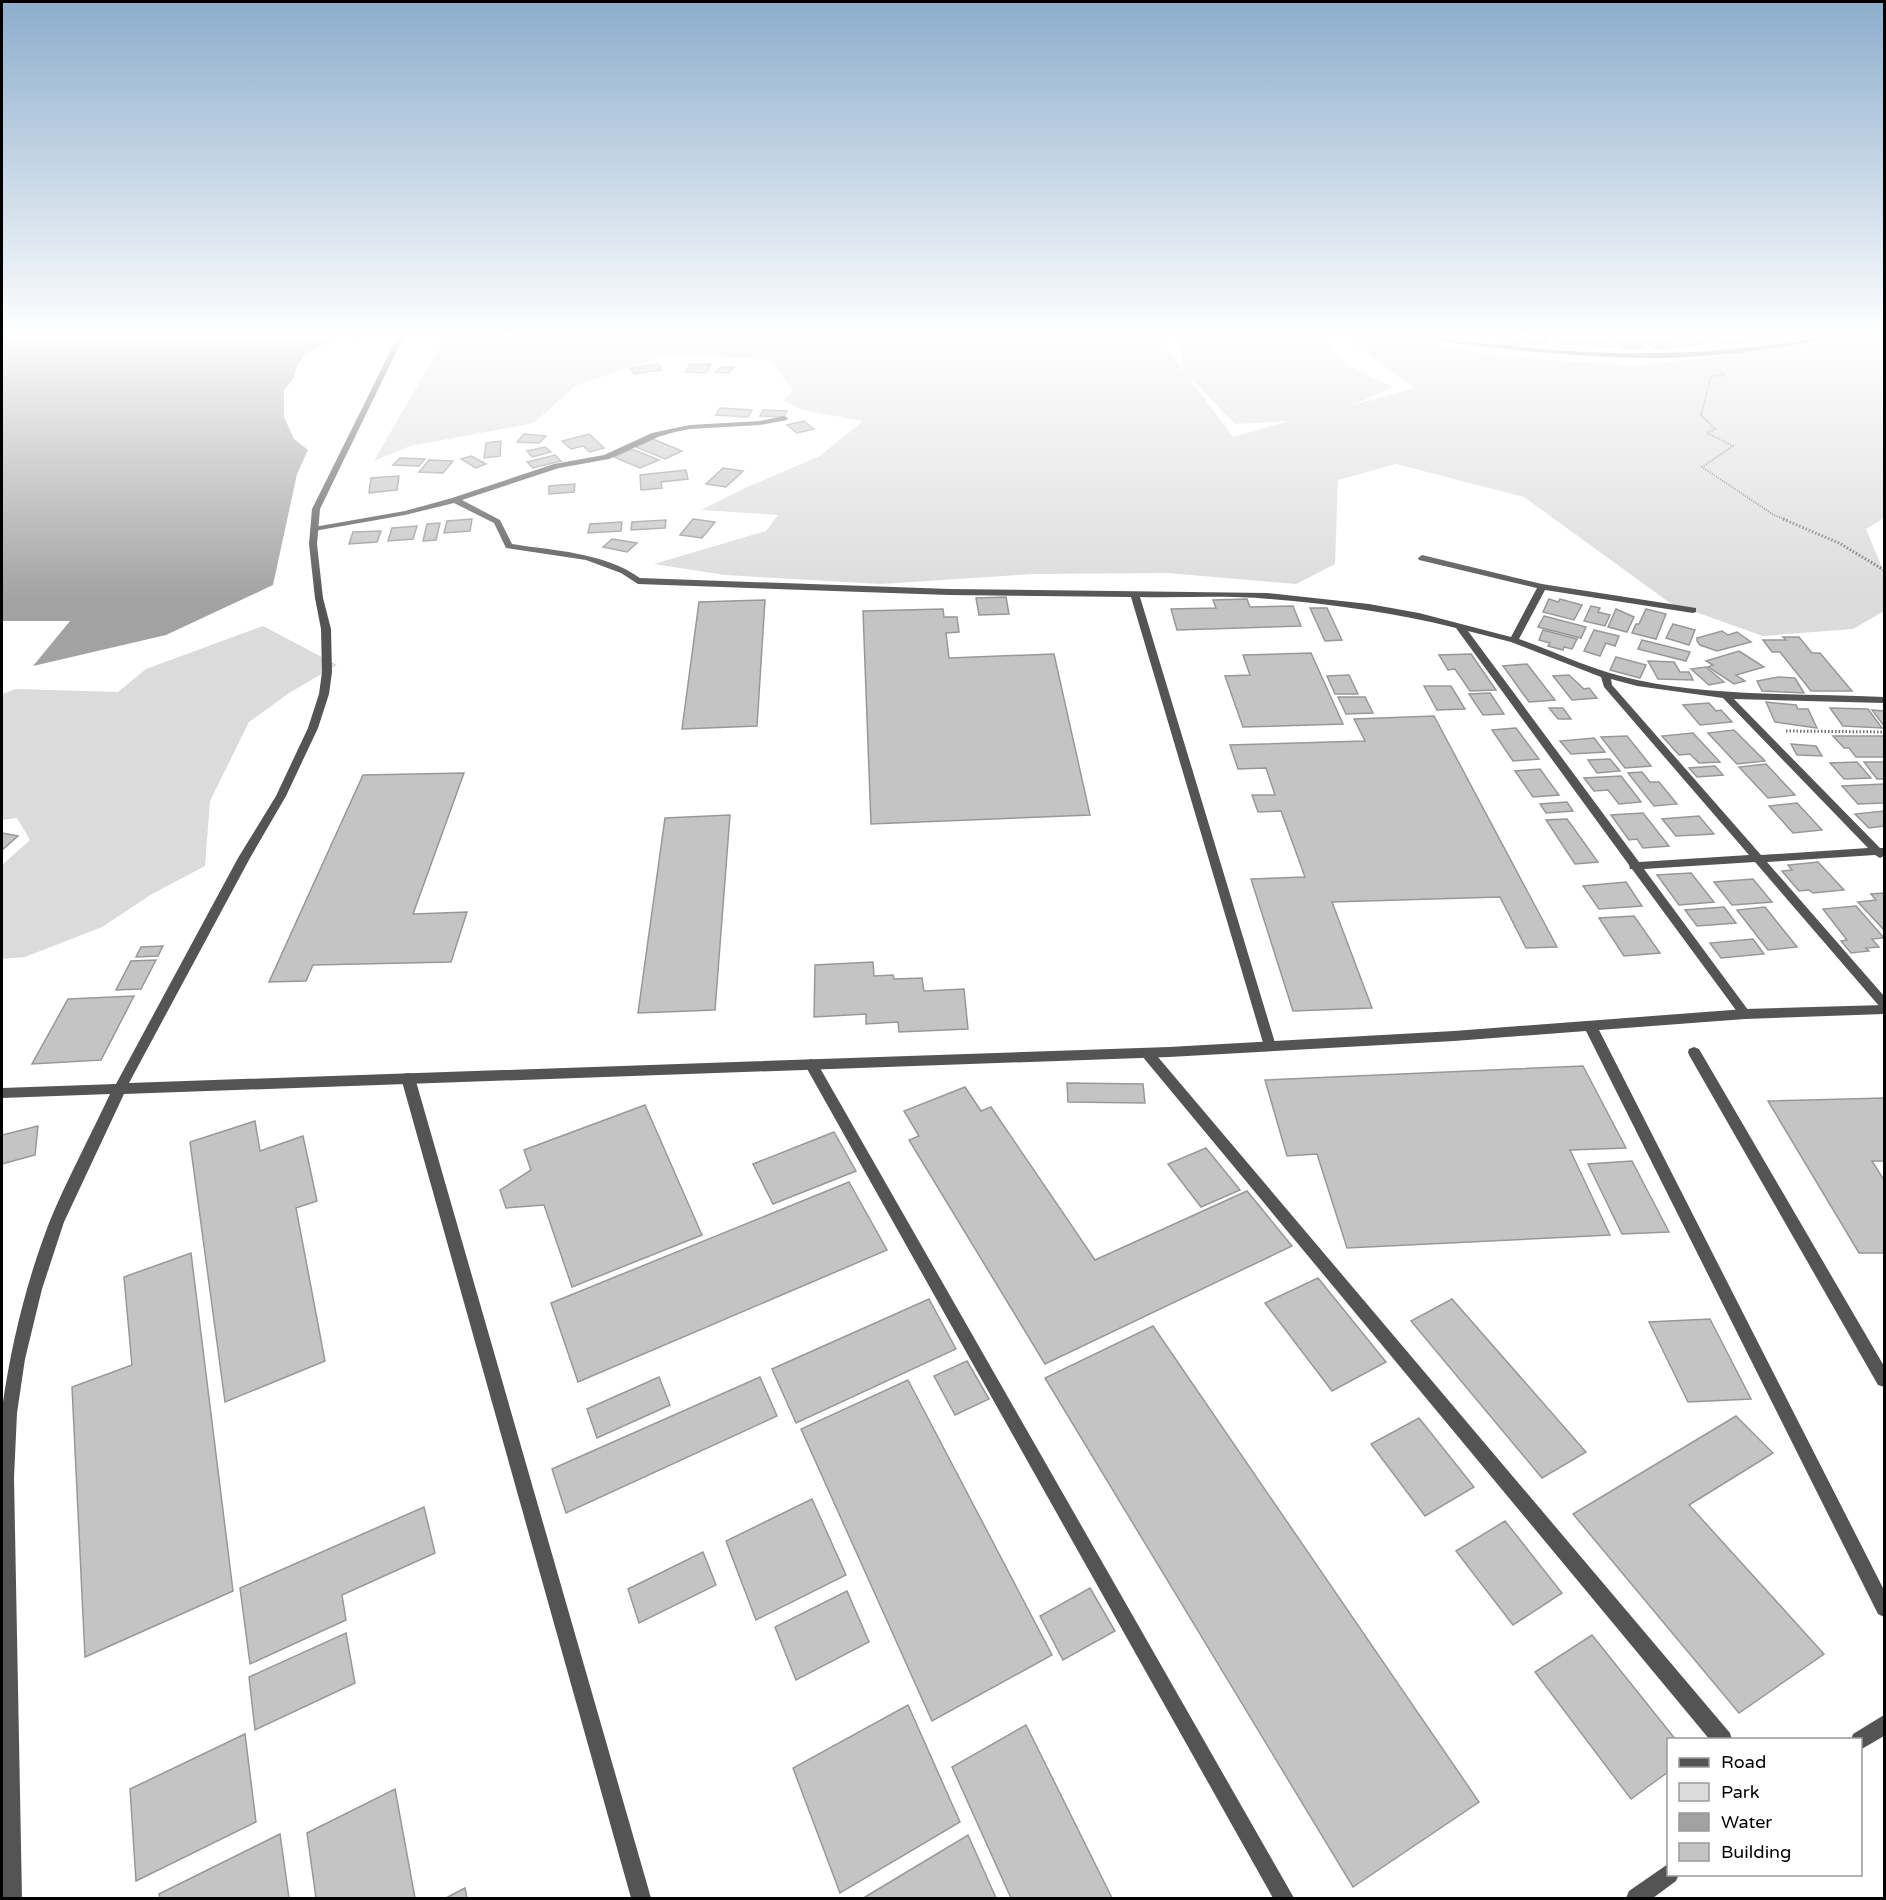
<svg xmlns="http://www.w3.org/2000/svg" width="1886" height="1900" viewBox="0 0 1886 1900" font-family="'Varela Round',sans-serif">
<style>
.green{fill:#dbdbdb;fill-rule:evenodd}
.water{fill:#a2a2a2}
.building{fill:#c4c4c4;stroke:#989898;stroke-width:1.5}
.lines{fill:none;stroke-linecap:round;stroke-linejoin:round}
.path-far1{stroke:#767676;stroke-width:2;stroke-dasharray:1 1.5;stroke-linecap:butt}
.path{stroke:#767676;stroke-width:3;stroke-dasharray:1.5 2;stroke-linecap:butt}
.minor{fill:#545454;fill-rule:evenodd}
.tertiary{fill:#545454;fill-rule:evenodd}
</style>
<rect width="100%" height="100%" fill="#fff"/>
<g class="green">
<path d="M447 334H1157L1185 373 1177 334H1318L1346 364 1392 387 1353 405 1414 388 1343 336 1403 337 1497 356 1636 366 1817 343 1810 334H1884V518L1866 529 1884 572V611L1853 629 1763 636 1670 603 1524 497 1396 464 1338 480 1335 564 1296 584 1168 573 1033 574 881 584 725 575 654 564 766 531 778 515 701 510 745 488 820 456 863 421 802 410 783 400 793 391 771 360 670 353 575 386 534 423 410 446 374 461ZM1186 374 1235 424 1289 421 1233 437Z"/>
<path d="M263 626 337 665 289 693 249 722 210 801 205 866 152 894 102 927 25 957 2 959V865L30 840 17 818 2 820V694L16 689 118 692 146 669Z"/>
</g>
<path class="water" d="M2 334H367L360 339 340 337 306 353 297 366 294 378 284 390V417L294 439 308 450 297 474 273 585 166 635 33 666 70 621H2Z"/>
<g class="building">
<path d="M1747 334 1758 340 1738 343 1726 336Z"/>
<path d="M1752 334H1795L1765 340Z"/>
<path d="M1495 335V334L1522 335 1519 344 1501 341 1503 336Z"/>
<path d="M1526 335 1546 337V344L1526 342Z"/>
<path d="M1694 337 1703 344 1683 345 1674 339Z"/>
<path d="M1722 337 1734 343 1713 345 1702 338Z"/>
<path d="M1554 338 1580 339 1583 345 1557 344Z"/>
<path d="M1585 340H1609L1614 347 1590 346Z"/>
<path d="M1670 340 1680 347 1654 348 1644 341Z"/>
<path d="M1616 341H1639L1646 348H1622Z"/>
<path d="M658 364 662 370 634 374 630 368Z"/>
<path d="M690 364H711L706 373 685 372Z"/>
<path d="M721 367H734L729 373 716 372Z"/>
<path d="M720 408 752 410 748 417 716 415Z"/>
<path d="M763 410 787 411 784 417 760 416Z"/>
<path d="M804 421 814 429 797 433 787 425Z"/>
<path d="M524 434 546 436 539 443 517 442Z"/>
<path d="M589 434 604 448 590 452 583 446 571 449 562 441Z"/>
<path d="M653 439 682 451 665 459 636 447Z"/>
<path d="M501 441 500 456 484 458 486 443Z"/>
<path d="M545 447 551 452 532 457 527 451Z"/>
<path d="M632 449 659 460 640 468 614 457Z"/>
<path d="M555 455 561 461 533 468 527 462Z"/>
<path d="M471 456 486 464 476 468 461 459Z"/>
<path d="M400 458 425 459 419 466 393 465Z"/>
<path d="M429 460 453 461 443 473 419 472Z"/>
<path d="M723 468 743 471 726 487 706 484Z"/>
<path d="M686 470 688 479 661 482 662 488 641 490 640 475Z"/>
<path d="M399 476 397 490 369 493 371 478Z"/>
<path d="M575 484 574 492 549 494V486Z"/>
<path d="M472 519 470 531 444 533 447 521Z"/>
<path d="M693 519 715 522 702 538 680 535Z"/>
<path d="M666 520 665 528 631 530 632 522Z"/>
<path d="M622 522 621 531 588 533 590 524Z"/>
<path d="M440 523 436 540 423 541 427 524Z"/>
<path d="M417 526 413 539 388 541 392 528Z"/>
<path d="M381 531 377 542 349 544 353 532Z"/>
<path d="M612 539 637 543 627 552 603 547Z"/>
<path d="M1006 597 1009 614 979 615 976 598Z"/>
<path d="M1247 599 1250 607 1293 606 1301 626 1177 630 1171 609 1216 608 1213 600Z"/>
<path d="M1549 599 1558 602 1560 599 1582 605 1574 620 1543 612Z"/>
<path d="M765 600 757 726 682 729 699 602Z"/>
<path d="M1591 606 1600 608 1598 612 1610 615 1605 626 1584 621Z"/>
<path d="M1310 608H1327L1342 640 1325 641Z"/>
<path d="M943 609 944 617H957L959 632 946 633 949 658 1054 654 1090 815 871 824 863 611Z"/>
<path d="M1616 609 1634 617 1627 632 1608 627Z"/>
<path d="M1646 609 1666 614 1656 639 1632 633 1636 624H1639Z"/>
<path d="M1544 616 1586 627 1581 638 1538 627Z"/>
<path d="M1673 624 1695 630 1689 645 1666 638Z"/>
<path d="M1543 630 1577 639 1572 649 1564 647 1563 650 1548 646 1550 643 1539 640Z"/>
<path d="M1594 630 1619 636 1615 646 1606 643 1600 656 1584 651Z"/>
<path d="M1722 631 1728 635 1737 632 1751 642 1717 651 1700 645 1697 641V638Z"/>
<path d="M1783 637H1799L1812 653H1820L1852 691H1811L1780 652H1772L1763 640H1786Z"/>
<path d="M1642 640 1690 652 1686 661 1638 649Z"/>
<path d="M1739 651 1764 667 1736 675 1745 681 1734 684 1708 667 1713 665 1706 661Z"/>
<path d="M1311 653 1343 724 1243 727 1225 676 1250 675 1243 655Z"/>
<path d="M1471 654 1496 690 1470 691 1455 669 1448 670 1439 655Z"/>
<path d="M1616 657 1646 665 1640 678 1610 670Z"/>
<path d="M1648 661 1674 662 1680 672H1689L1693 680 1658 679Z"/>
<path d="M1527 664 1555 700 1529 702 1503 666Z"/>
<path d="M1706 667 1724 682 1709 685 1691 669Z"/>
<path d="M1349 675 1358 694H1335L1327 676Z"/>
<path d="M1569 675 1584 689 1589 688 1597 698 1572 700 1553 676Z"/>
<path d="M1778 677 1795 678 1804 693 1762 691 1757 681Z"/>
<path d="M1424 686H1451L1465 709 1437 710Z"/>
<path d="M1490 693 1504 714 1483 715 1469 694Z"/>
<path d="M1338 697H1365L1373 713 1346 714Z"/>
<path d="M1766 702 1796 705 1798 709H1808L1817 728 1775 722Z"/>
<path d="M1709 703 1716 711 1721 710 1732 722 1700 725 1683 705Z"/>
<path d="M1549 708H1563L1571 719H1558Z"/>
<path d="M1830 708 1868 709 1882 728 1843 726Z"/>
<path d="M1872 710 1884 711V726Z"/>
<path d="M1434 716 1557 947 1526 948 1500 897 1332 902 1372 1008 1293 1011 1251 879 1305 877 1281 811 1258 812 1252 795H1275L1266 768 1238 769 1230 745 1365 741 1354 719Z"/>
<path d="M1516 728 1539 759 1513 761 1492 730Z"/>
<path d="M1734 730 1765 761 1737 764 1708 733Z"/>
<path d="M1693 733 1720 762 1699 763 1690 754 1679 755 1662 736Z"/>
<path d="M1627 736 1651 766 1625 768 1601 737Z"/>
<path d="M1833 736H1884V757H1856L1849 748H1844Z"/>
<path d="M1594 738 1605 752 1571 754 1560 741Z"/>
<path d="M1791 744 1816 746 1822 756 1797 755Z"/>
<path d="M1610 759 1620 771 1597 773 1588 760Z"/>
<path d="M1857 762 1871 778 1844 779 1830 763Z"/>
<path d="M1864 762H1884V779H1877Z"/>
<path d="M1766 764 1795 795 1768 798 1739 767Z"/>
<path d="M1715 766 1723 775 1697 777 1689 768Z"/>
<path d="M1540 769 1559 795 1533 797 1515 771Z"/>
<path d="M1642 772 1650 782H1659L1677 804 1654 806 1628 773Z"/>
<path d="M464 773 413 914 467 912 451 962 313 965 306 981 269 982 363 775Z"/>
<path d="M1621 776 1641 802 1619 804 1608 790 1594 791 1584 778Z"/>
<path d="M1884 784V803L1858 804 1842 786Z"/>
<path d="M1567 802 1573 811 1546 813 1540 804Z"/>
<path d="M1797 803 1822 830 1793 833 1769 806Z"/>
<path d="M1884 811V826L1869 828 1855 814Z"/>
<path d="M1643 813 1669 846 1643 848 1637 839 1629 840 1611 815Z"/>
<path d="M730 815 715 1010 638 1013 665 818Z"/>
<path d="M1699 816 1714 834 1676 836 1662 819Z"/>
<path d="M1567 819 1598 862 1575 864 1546 820Z"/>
<path d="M2 833 18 836 2 850Z"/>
<path d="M1818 862 1844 890 1813 893 1809 890 1799 891 1782 871 1792 870 1788 865Z"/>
<path d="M1691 873 1714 902 1679 905 1657 875Z"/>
<path d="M1753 879 1772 902 1732 905 1714 882Z"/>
<path d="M1626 882 1642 906 1599 909 1583 886Z"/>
<path d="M1884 893V930L1858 902 1876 900 1871 894Z"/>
<path d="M1856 906 1884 938 1872 939 1879 947 1866 948 1869 951 1851 953 1841 941 1847 940 1823 909Z"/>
<path d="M1724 907 1736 923 1697 926 1685 910Z"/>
<path d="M1765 907 1797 947 1768 950 1737 910Z"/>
<path d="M1634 916 1660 953 1624 956 1599 918Z"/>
<path d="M1753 939 1764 954 1721 958 1710 943Z"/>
<path d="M163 946 158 956 136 957 141 947Z"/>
<path d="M156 960 141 989 116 990 131 961Z"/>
<path d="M873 962 874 976 893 975 894 979 922 978 924 991 964 989 968 1029 899 1032 898 1022 866 1024V1014L814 1017 815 965Z"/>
<path d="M134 996 101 1060 32 1064 68 999Z"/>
<path d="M1583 1066 1626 1148 1570 1150 1610 1235 1347 1248 1317 1154 1287 1156 1265 1080Z"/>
<path d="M1067 1083 1143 1084 1145 1103 1068 1102Z"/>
<path d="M965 1087 981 1111 991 1107 1095 1260 1247 1191 1292 1246 1045 1364 909 1140 919 1136 904 1111Z"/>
<path d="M1884 1098V1161H1872L1884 1180V1253H1859L1768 1101Z"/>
<path d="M645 1105 702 1235 572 1287 544 1205 506 1208 500 1190 531 1170 524 1150Z"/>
<path d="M255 1121 260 1151 303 1136 317 1201 296 1208 325 1361 225 1402 190 1142Z"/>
<path d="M38 1126 35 1155 2 1164V1135Z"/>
<path d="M834 1132 856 1171 773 1204 753 1164Z"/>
<path d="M1206 1148 1240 1190 1201 1207 1168 1164Z"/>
<path d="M1632 1161 1669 1232 1622 1234 1588 1164Z"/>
<path d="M849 1182 887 1250 578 1382 551 1303Z"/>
<path d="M191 1253 233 1591 85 1657 72 1387 132 1365 124 1277Z"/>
<path d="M1318 1278 1386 1362 1332 1391 1265 1303Z"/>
<path d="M929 1299 956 1349 796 1423 772 1369Z"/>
<path d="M1452 1299 1586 1452 1542 1478 1411 1321Z"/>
<path d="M1710 1319 1751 1399 1688 1402 1649 1322Z"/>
<path d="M1153 1326 1479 1802 1353 1887 1045 1378Z"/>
<path d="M967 1361 989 1399 955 1415 934 1376Z"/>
<path d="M659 1377 670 1405 597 1438 587 1409Z"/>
<path d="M760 1377 777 1416 566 1513 552 1469Z"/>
<path d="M908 1380 1052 1655 932 1721 801 1429Z"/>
<path d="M1736 1416 1773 1453 1689 1505 1824 1654 1739 1713 1573 1514Z"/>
<path d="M1419 1418 1474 1487 1425 1516 1371 1444Z"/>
<path d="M812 1499 846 1575 756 1620 726 1541Z"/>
<path d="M424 1507 435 1553 342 1595 346 1620 250 1664 240 1588Z"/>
<path d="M1505 1521 1562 1593 1513 1625 1456 1551Z"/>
<path d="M703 1552 716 1585 639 1623 628 1589Z"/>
<path d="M1090 1588 1115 1631 1063 1660 1040 1616Z"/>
<path d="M847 1591 869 1642 796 1680 775 1627Z"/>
<path d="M346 1633 355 1683 255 1730 249 1677Z"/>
<path d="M1592 1635 1676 1740H1668V1772L1631 1799 1535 1672Z"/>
<path d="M908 1705 960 1822 840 1893 793 1768Z"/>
<path d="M1026 1725 1112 1898H1011L952 1767Z"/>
<path d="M245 1734 256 1822 136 1881 130 1789Z"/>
<path d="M395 1789 415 1898H316L307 1833Z"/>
<path d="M280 1834 289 1898H160L159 1894Z"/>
<path d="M968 1835 996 1898H865V1897Z"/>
<path d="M465 1888 467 1898H446Z"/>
</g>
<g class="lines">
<path class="path-far1" d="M1718 370 1725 375 1711 376 1701 415 1715 429 1707 433 1733 446 1702 467 1774 515 1787 520"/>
<g class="path">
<path d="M1783 519 1839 543 1884 570"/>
<path d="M1786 731 1884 732"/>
</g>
<g class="minor">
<path d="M1428 334C1439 334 1448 339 1459 341 1486 344 1514 346 1541 349 1633 357 1723 354 1815 338L1813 334H1819L1821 337 1817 341C1762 351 1708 358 1652 358 1587 358 1523 351 1459 344L1441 341Z"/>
<path d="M784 416 788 418 787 420 760 425 690 429 675 432 658 437 609 459 559 468 462 500 500 520 512 544C555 551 603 552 640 578L949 589 1267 593 1369 604 1419 613 1511 637 1537 588 1419 560 1418 558 1422 555 1542 584 1696 608V612L1693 613 1545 590 1519 639C1558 653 1596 672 1637 680 1718 697 1802 693 1884 697V703L1734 699 1880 848H1884V856L1880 858 1875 855 1767 862 1884 996V1008L1880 1007 1755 862 1644 869 1751 1014 1749 1017H1741L1632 869H1630L1629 865 1456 628C1395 613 1332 604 1269 599 1226 595 1182 598 1140 597L1276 1046 1275 1049H1265L1264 1046 1131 597 949 595 638 584 621 573 586 560 506 548 494 523 454 503 405 515 314 531 310 529 314 527 405 511 452 498 554 464 604 455 652 433 675 428 690 425 760 421ZM1468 631 1511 642 1601 677 1604 687 1749 855 1639 862ZM1611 679 1637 686 1723 698 1868 848 1761 855 1612 685Z"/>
<path d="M1694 1047 1699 1049 1884 1366V1387L1878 1385 1689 1055 1688 1052 1689 1049Z"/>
<path d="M1147 1048 1152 1050 1730 1733 1732 1740H1710L1142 1056 1141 1053 1142 1050Z"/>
<path d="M811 1059 816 1061 1294 1898H1273L806 1067 804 1064 806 1061Z"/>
<path d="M408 1073 413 1074 415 1078 651 1898H631L401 1078 403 1074Z"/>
<path d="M1884 1715V1736L1860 1750V1740H1851L1853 1734Z"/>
<path d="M1668 1864V1874H1679L1676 1881 1653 1898H1626L1629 1891Z"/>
</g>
<path class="tertiary" d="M399 334H405L320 509 317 544 323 598 331 629 332 672 329 694 318 728 286 796 250 858 129 1083 1169 1047 1454 1031 1745 1009 1884 1005V1014L1745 1019 1599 1030 1884 1590V1617L1878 1614 1586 1031 1454 1041 1169 1057 124 1094 64 1222 42 1289 25 1359 17 1413 14 1478 22 1898H2V1409C11 1345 26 1283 49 1223 67 1179 90 1137 110 1094L2 1098V1088L116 1084 238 858 276 796 308 728 319 694 322 672 321 629 315 598 309 544 312 509Z"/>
</g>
<linearGradient id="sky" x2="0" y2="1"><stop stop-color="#8cadcc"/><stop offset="0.56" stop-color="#fff"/><stop offset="1" stop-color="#fff" stop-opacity="0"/></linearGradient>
<rect width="1886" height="600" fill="url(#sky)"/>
<rect width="1886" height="1900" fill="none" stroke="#000000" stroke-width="6"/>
<rect x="1667" y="1738" width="195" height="138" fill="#ffffff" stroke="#999999" stroke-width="1.5"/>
<rect x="1679" y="1758" width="30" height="9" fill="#545454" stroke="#999999" stroke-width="1.5"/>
<text x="1721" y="1768" font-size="18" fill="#000000">Road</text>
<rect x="1679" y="1783" width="30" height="18" fill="#dbdbdb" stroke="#999999" stroke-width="1.5"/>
<text x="1721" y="1798" font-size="18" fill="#000000">Park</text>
<rect x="1679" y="1813" width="30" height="18" fill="#a2a2a2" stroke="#999999" stroke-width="1.5"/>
<text x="1721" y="1828" font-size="18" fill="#000000">Water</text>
<rect x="1679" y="1843" width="30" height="18" fill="#c4c4c4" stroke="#999999" stroke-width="1.5"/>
<text x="1721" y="1858" font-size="18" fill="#000000">Building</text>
</svg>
